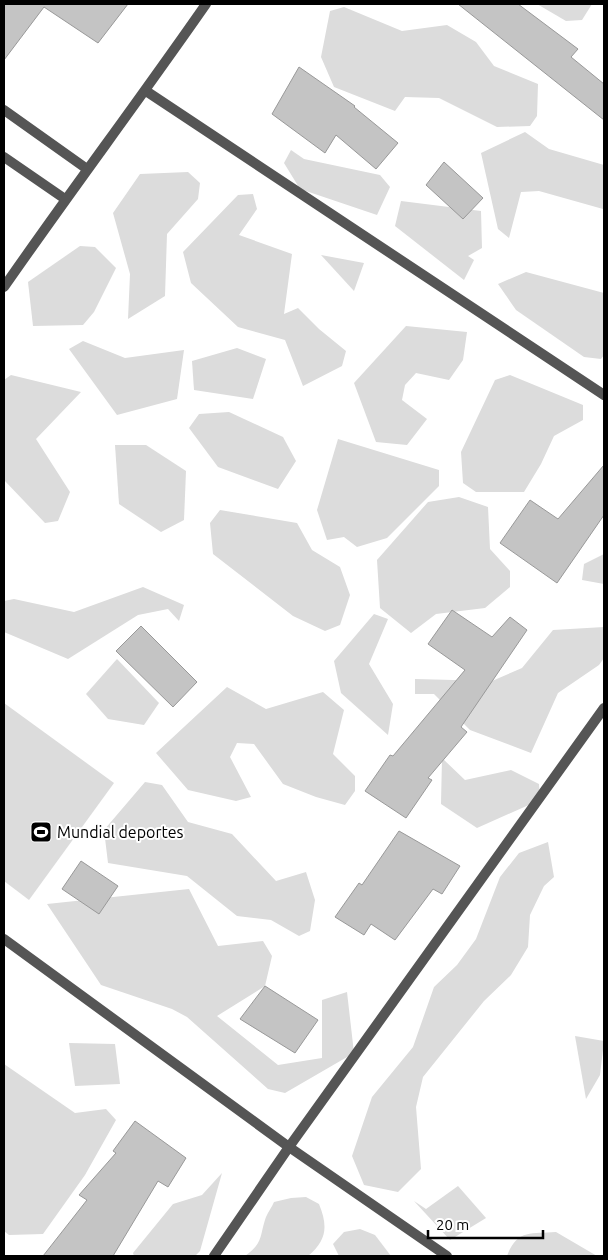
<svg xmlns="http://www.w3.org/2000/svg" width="608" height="1260" viewBox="0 0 608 1260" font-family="Ubuntu,sans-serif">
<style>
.green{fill:#dcdcdc}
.building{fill:#c4c4c4;stroke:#999}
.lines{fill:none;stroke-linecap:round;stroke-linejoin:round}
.street{stroke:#555;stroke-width:10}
.labels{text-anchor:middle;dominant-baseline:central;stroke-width:4;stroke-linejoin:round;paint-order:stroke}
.poi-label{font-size:16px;fill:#000;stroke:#fff;text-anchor:start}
</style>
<rect width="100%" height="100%" fill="#fff"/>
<g class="green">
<path d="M537 4H592L582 20 566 21Z"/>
<path d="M344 7 402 31 447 25 476 42 494 66 538 84 537 116 530 126 497 127 439 98 405 97 395 111 334 87 321 57 330 11Z"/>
<path d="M525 132 549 149 604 165V211L603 209 539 191 521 192 509 238 498 229 481 153Z"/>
<path d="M291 150 304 159 380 175 390 187 377 215 300 189 284 163Z"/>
<path d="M188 172 200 183 198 199 167 234 165 296 128 319 130 274 113 213 140 174Z"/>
<path d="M253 194 257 209 239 235 292 254 284 314 298 308 319 329 346 351 342 366 303 386 285 340 238 327 191 283 183 252 238 195Z"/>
<path d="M401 201 481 211 482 248 468 256 474 260 464 280 395 226Z"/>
<path d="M80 246 95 247 116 268 94 312 83 325 33 326 28 282Z"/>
<path d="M321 255 364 263 354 291Z"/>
<path d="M526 272 604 293V355L601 359 584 357 516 310 498 284Z"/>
<path d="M406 326 467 332 463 360 449 380 416 373 405 385 402 400 427 419 407 445 376 442 354 383Z"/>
<path d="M83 341 125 358 184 350 177 399 117 415 69 349Z"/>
<path d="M237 348 266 359 253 399 194 390 192 361Z"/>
<path d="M11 375 81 392 36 439 70 492 58 521 45 523 4 480V380Z"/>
<path d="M510 375 583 405V420L554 436 541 464 524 492H476L463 483 461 452 495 380Z"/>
<path d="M229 412 283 437 296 461 278 489 218 467 189 428 199 414Z"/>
<path d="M338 439 439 470V486L387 538 357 547 344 537 327 540 317 510Z"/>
<path d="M115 445H146L186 471 184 520 161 532 119 504Z"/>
<path d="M459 497 488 507 490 549 510 571V587L485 608 436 614 411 633 380 608 377 560 428 502Z"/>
<path d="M220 510 297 523 312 550 340 567 350 595 340 625 325 631 293 616 213 554 210 523Z"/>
<path d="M604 554V584L582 580 584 564Z"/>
<path d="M143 587 184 605 179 621 168 609 138 615 68 659 4 632V601L14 599 74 612Z"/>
<path d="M374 614 388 619 369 664 393 704 388 735 341 693 334 661Z"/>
<path d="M604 627V658L599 665 558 693 531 753 470 730 434 694H415V679L492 681 522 668 553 630Z"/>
<path d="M117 659 159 703 144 725 108 719 86 694Z"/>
<path d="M227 687 266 709 323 692 344 710 333 754 355 776V791L345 805 316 797 283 784 254 744 237 743 230 757 251 797 236 801 188 790 156 753Z"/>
<path d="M4 703 114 783 29 900 4 881Z"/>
<path d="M442 758 465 780 511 770 539 784 540 800 477 828 441 804Z"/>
<path d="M145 782 162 785 188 822 232 834 276 881 306 872 315 900 310 931 299 936 271 920 237 916 187 876 108 863 104 830Z"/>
<path d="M548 842 554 877 544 886 530 915 528 947 511 975 484 1001 423 1077 416 1107 421 1169 398 1192 364 1185 352 1156 372 1097 413 1047 434 987 457 965 476 939 500 877 519 853Z"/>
<path d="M189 889 218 946 263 941 272 956 265 986 217 1016 278 1065 322 1058V1000L347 992 354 1053 285 1093 268 1089 187 1017 172 1009 101 985 47 904Z"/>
<path d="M575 1036 604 1041 600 1075 586 1099Z"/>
<path d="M69 1043 115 1044 120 1084 75 1086Z"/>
<path d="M4 1064 75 1113 106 1109 116 1120 85 1175 43 1234 9 1235 4 1231Z"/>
<path d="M222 1173 200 1251 195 1256H134L133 1253 173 1204 202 1195Z"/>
<path d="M458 1186 486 1218 450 1240 414 1201 426 1209Z"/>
<path d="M306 1197 319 1204C328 1226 327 1240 308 1256H245C264 1242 259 1237 266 1217 268 1212 272 1207 274 1202L291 1198Z"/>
<path d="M360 1229 375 1235 391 1256H339L333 1244 344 1232Z"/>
<path d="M556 1232 597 1256H507C517 1229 531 1234 556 1232Z"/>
</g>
<g class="building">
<path d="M4 4H128L98 43 44 7 4 60Z"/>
<path d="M458 4H518L578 49 571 57 604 84V120Z"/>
<path d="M299 67 355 106 354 107 398 143 376 169 336 135 325 153 272 114Z"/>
<path d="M444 162 483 198 463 219 426 185Z"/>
<path d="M604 465V515L557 583 500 543 530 500 558 519Z"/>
<path d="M452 610 492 637 510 617 527 630 461 727 467 732 428 778 432 780 406 818 365 791 390 755 393 756 465 670 428 644Z"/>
<path d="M141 626 197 682 173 707 116 651Z"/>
<path d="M399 831 460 866 442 894 433 889 395 940 371 924 364 935 335 917 359 883 362 885Z"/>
<path d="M81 861 118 886 99 914 62 889Z"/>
<path d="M265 986 318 1020 295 1053 240 1019Z"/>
<path d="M135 1121 186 1158 168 1187 158 1181 113 1256H43L87 1200 79 1195 116 1153 113 1151Z"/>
</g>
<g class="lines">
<g class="street">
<path d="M146 91 604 395"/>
<path d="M4 110 87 169"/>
<path d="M4 157 65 199"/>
<path d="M4 287C70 192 140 99 206 4"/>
<path d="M4 939 289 1147 447 1256"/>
<path d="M214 1256 289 1147 604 708"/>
</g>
</g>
<defs>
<g id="stadium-square" transform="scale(1.125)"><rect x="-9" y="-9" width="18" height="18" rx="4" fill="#000" stroke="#fff"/><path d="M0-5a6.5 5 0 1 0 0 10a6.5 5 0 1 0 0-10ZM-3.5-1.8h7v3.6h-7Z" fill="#fff"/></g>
</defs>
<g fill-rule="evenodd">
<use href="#stadium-square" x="41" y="832"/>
</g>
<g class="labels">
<g class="poi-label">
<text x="57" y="832">Mundial deportes</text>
</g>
</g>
<rect width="608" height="1260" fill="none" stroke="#000000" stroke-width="10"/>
<path d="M428 1230v8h115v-8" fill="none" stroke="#000000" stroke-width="2.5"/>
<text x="436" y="1230" font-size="15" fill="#000000" stroke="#ffffff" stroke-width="4" paint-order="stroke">20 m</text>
</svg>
